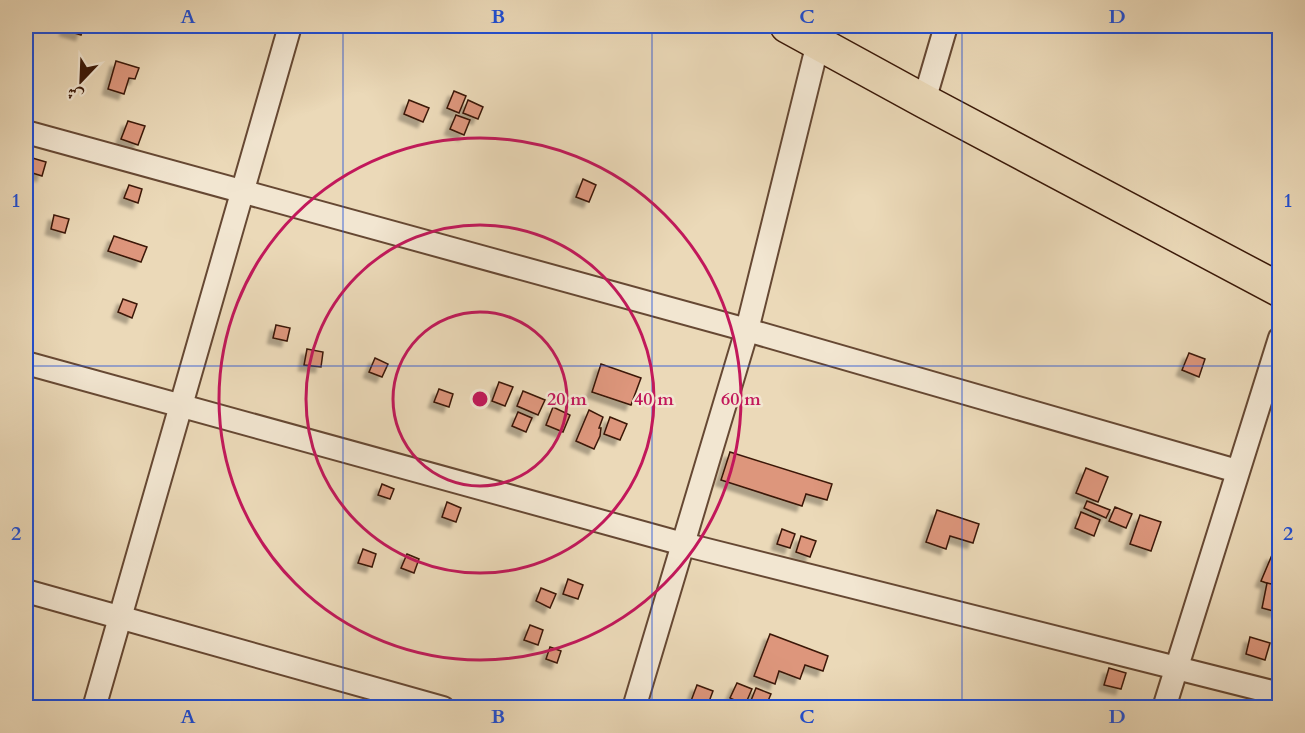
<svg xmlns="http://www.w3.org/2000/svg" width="1305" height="733" viewBox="0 0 1305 733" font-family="Cardo,Amiri,serif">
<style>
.building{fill:#dd967b;stroke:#3a1807;stroke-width:1.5;filter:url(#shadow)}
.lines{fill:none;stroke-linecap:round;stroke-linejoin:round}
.minor-casing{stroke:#664833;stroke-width:26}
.primary-casing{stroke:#3a1807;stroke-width:36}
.minor{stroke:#f2e6d1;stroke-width:22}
.primary{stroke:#ebd9b8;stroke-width:33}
.grid{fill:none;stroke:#1d4ed8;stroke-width:1.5;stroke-opacity:0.55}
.ring{fill:none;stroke:#c2185b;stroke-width:3}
.centre{fill:#c2185b;stroke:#f2e6d1;stroke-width:3}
.ring-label{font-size:18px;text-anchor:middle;font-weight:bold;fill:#c2185b;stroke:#f2e6d1;stroke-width:5;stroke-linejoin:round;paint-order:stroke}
.neatline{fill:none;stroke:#1d4ed8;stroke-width:2}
.grid-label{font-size:20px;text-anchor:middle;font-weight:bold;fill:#1d4ed8}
</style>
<defs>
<filter id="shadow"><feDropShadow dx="-5.5" dy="5.5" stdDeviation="1.5" flood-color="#0004"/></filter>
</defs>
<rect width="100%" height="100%" fill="#ebd9b8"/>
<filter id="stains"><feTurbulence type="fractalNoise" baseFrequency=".00333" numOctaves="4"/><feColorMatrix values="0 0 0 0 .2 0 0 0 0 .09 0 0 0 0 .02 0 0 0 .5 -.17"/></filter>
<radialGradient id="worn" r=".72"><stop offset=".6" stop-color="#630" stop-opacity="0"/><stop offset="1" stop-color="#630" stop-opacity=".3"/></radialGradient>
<g class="building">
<path d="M67 26H84L81 35 65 30Z"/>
<path d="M116 61 139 68 135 79 129 78 124 94 108 89Z"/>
<path d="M454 91 466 96 459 113 447 108Z"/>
<path d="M409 100 429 108 423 122 404 114Z"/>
<path d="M468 100 483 107 478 119 463 113Z"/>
<path d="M456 115 470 120 464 135 450 129Z"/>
<path d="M128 121 145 126 138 145 121 139Z"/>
<path d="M29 157 46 162 42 176 26 171Z"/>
<path d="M583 179 596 185 589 202 576 197Z"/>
<path d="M129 185 142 189 138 203 124 198Z"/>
<path d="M54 215 69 219 65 233 51 229Z"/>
<path d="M114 236 147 247 141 262 108 251Z"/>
<path d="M123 299 137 304 132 318 118 312Z"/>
<path d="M276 325 290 328 287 341 273 338Z"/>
<path d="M307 349 323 352 321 367 304 365Z"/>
<path d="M1189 353 1205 359 1199 377 1182 370Z"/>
<path d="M375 358 388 364 382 377 369 372Z"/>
<path d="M601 364 641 378 631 405 592 392Z"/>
<path d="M499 382 513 387 505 406 492 401Z"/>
<path d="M439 389 453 394 449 407 434 402Z"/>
<path d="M523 391 545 400 538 415 517 406Z"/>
<path d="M553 407 570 415 563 432 546 425Z"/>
<path d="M589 410 603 417 599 428H601L600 436 594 449 576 441Z"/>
<path d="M518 412 532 418 526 432 512 426Z"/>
<path d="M610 417 627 424 620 440 604 434Z"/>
<path d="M730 452 832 484 827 500 806 494 802 506 721 480Z"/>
<path d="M1086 468 1108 477 1098 502 1076 493Z"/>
<path d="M382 484 394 489 390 499 378 495Z"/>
<path d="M1087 501 1110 510 1106 518 1084 508Z"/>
<path d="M447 502 461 508 456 522 442 517Z"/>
<path d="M1115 507 1132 514 1126 528 1109 521Z"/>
<path d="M937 510 979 524 973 543 950 536 946 549 926 542Z"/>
<path d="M1081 512 1100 520 1094 536 1075 528Z"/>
<path d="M1140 515 1161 522 1151 551 1130 544Z"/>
<path d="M782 529 795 534 790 548 777 544Z"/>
<path d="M801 536 816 541 810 557 796 552Z"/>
<path d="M363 549 376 554 372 567 358 563Z"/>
<path d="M407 554 419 559 414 573 401 568Z"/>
<path d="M1272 555 1280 558V588L1261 581Z"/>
<path d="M568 579 583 585 578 599 563 594Z"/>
<path d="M1267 583 1280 586 1277 612 1262 608Z"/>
<path d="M541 588 556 594 550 608 536 601Z"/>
<path d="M530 625 543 630 538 645 524 640Z"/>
<path d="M770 634 828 656 823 671 805 665 800 679 779 671 775 684 754 676Z"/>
<path d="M1250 637 1270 643 1265 660 1246 654Z"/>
<path d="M550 647 561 651 557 663 546 659Z"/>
<path d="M1109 668 1126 673 1121 689 1104 685Z"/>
<path d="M737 683 752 689 745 705 730 698Z"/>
<path d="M697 685 713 691 707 707 691 701Z"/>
<path d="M756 688 771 694 765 708 750 703Z"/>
</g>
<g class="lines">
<g class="minor-casing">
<g id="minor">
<path d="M924 101 946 26"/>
<path d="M26 132 747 330 1237 471"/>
<path d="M26 363 683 544 1280 694"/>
<path d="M26 591 443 708"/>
<path d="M94 708 290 26"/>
<path d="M634 708 747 330 818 43"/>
<path d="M1164 708 1280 338"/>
</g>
</g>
<g class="primary-casing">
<path id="primary" d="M787 26 924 101 1280 290"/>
</g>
<use href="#minor" class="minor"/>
<use href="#primary" class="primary"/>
</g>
<path class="grid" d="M343 26V708M652 26V708M962 26V708M26 366H1280"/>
<g class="ring">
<circle cx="480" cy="399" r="87"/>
<circle cx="480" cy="399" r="174"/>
<circle cx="480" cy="399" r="261"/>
</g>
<circle cx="480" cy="399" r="9" class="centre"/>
<g class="ring-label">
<text x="567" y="405">20 m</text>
<text x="654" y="405">40 m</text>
<text x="741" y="405">60 m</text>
</g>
<rect width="1305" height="733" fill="none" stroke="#ebd9b8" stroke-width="66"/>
<g transform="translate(81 81) rotate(203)" stroke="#f2e6d1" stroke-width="4.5" paint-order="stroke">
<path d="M0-4.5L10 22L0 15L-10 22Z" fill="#3a1807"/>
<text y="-9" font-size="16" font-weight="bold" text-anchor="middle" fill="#3a1807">ش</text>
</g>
<rect x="33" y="33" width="1239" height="667" class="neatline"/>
<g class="grid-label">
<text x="188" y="23">A</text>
<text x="498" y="23">B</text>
<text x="807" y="23">C</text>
<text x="1117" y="23">D</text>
<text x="16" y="207">1</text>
<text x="1288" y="207">1</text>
<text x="16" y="540">2</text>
<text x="1288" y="540">2</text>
<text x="188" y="723">A</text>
<text x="498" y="723">B</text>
<text x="807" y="723">C</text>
<text x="1117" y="723">D</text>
</g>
<rect width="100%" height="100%" filter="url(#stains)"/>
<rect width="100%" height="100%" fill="url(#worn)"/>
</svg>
